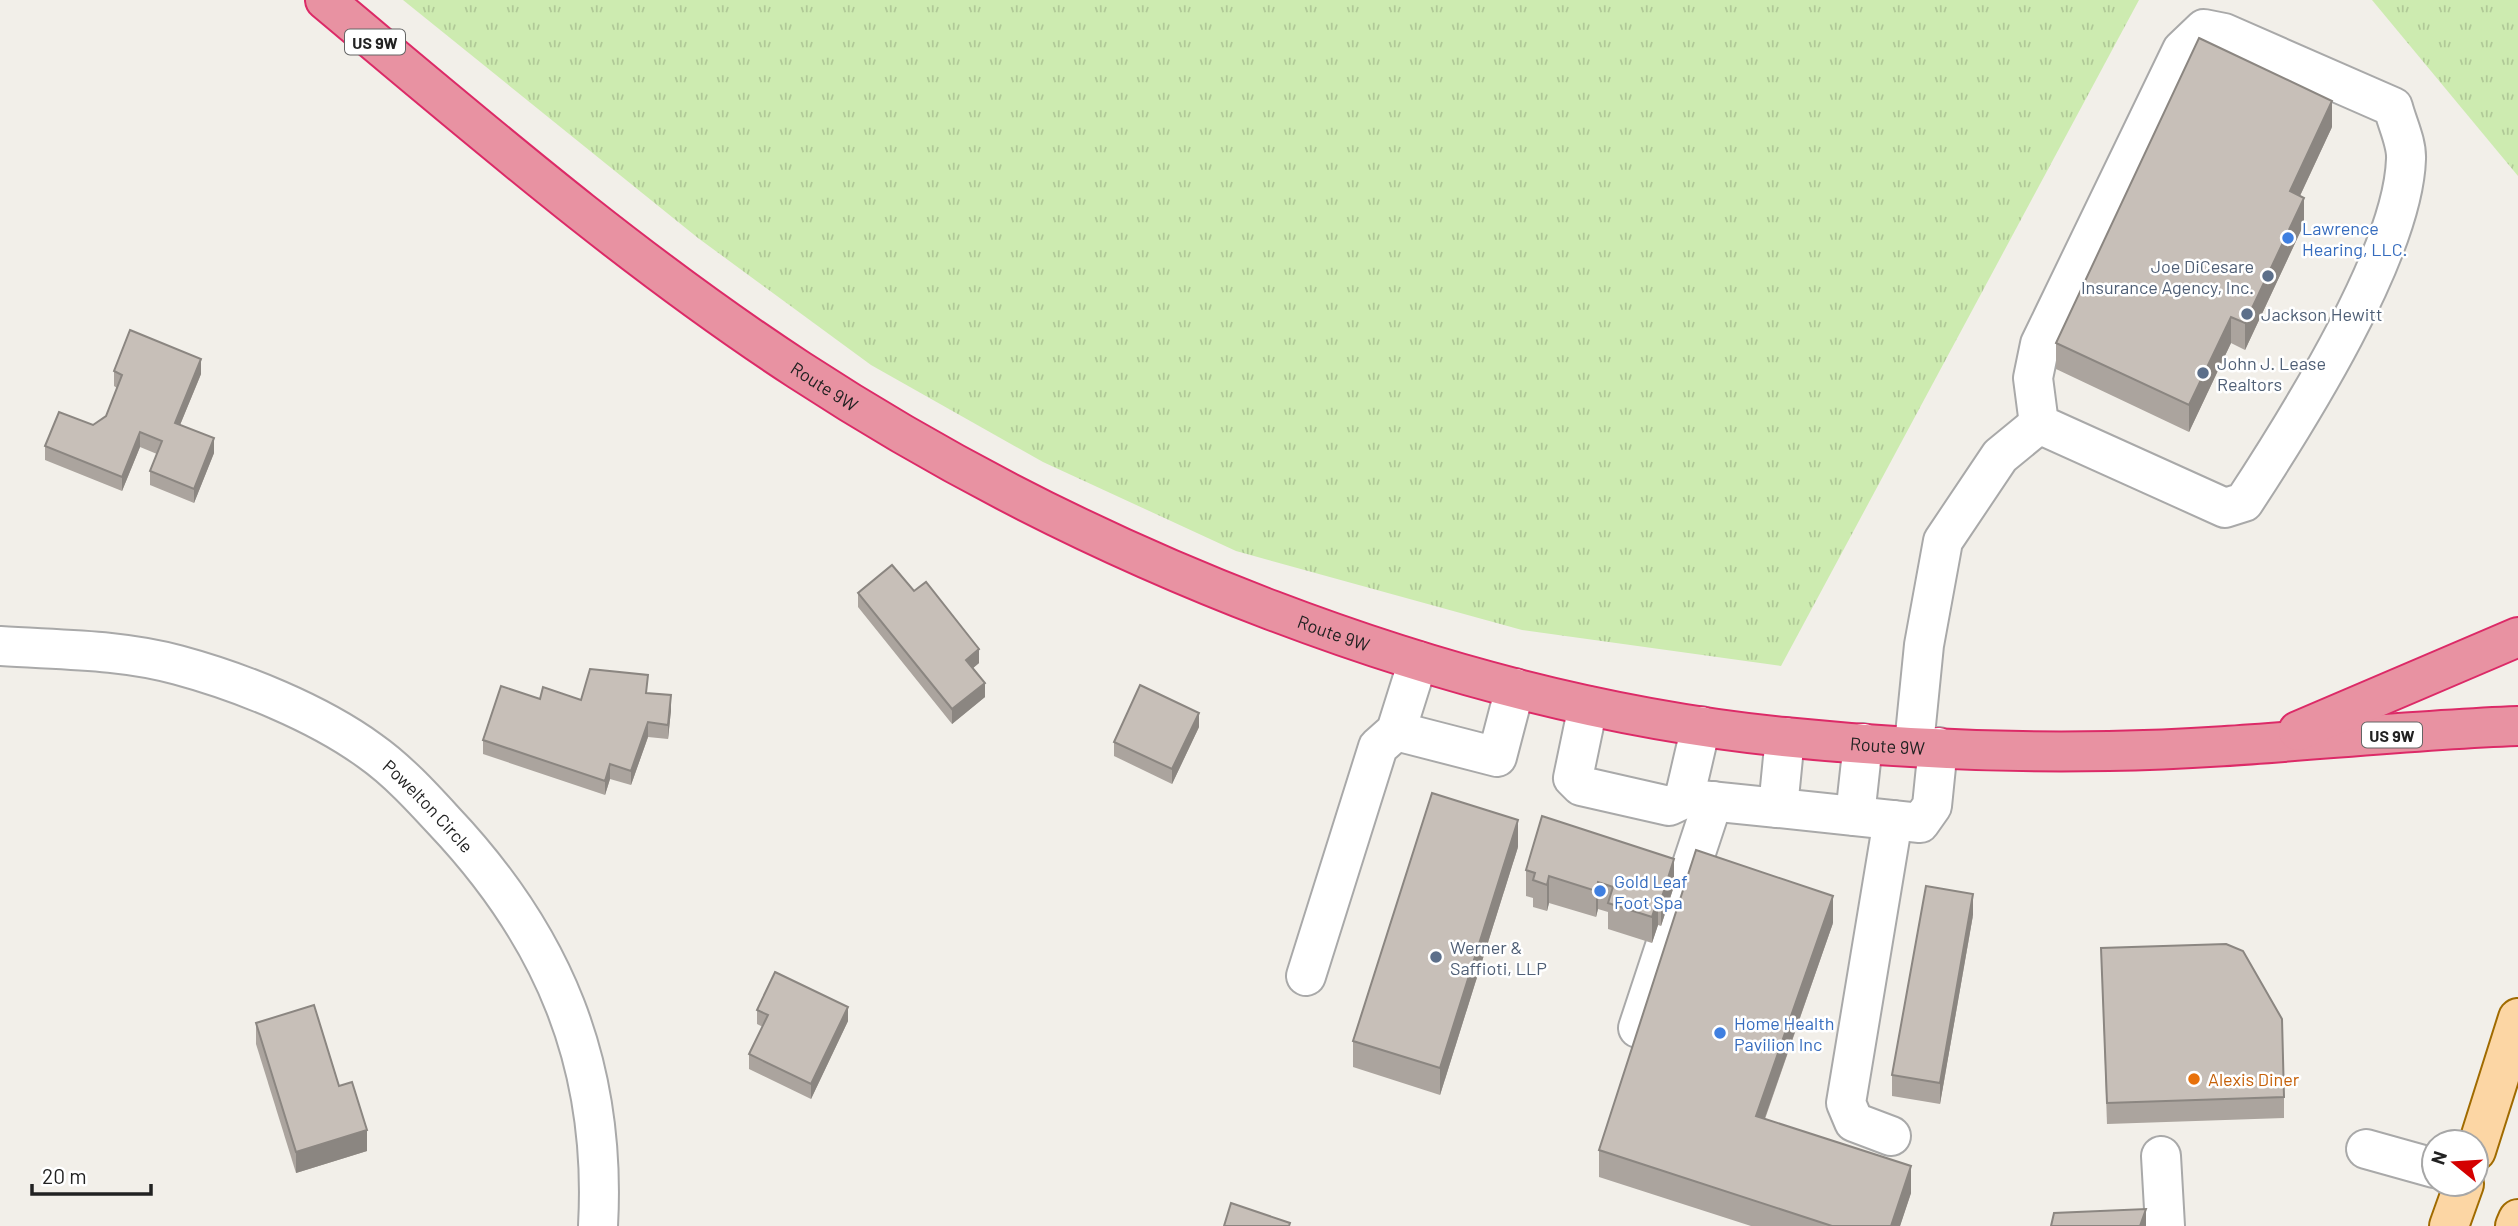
<svg xmlns="http://www.w3.org/2000/svg" width="2518" height="1226" viewBox="0 0 2518 1226" font-family="Barlow,sans-serif">
<style>
.grass{fill:url(#grass-tufts)}
.lines{fill:none;stroke-linecap:round;stroke-linejoin:round}
.minor-casing{stroke:#a9a9a9;stroke-width:42}
.major-casing{stroke:#a06b00;stroke-width:42}
.highway-casing{stroke:#dc2a67;stroke-width:42}
.minor{stroke:#fff;stroke-width:38}
.major{stroke:#fcd6a4;stroke-width:38}
.highway{stroke:#e892a2;stroke-width:38}
.wall{fill:#aba49e}
.shaded-wall{fill:#8b8681}
.building{fill:#c7bfb8;stroke:#8b8681;stroke-width:2}
.shop-dot{fill:#3f7fe0;stroke:#fff;stroke-width:2.5}
.service-dot{fill:#5c6f8a;stroke:#fff;stroke-width:2.5}
.food-dot{fill:#e8710a;stroke:#fff;stroke-width:2.5}
.labels{text-anchor:middle;dominant-baseline:central;stroke-width:5;stroke-linejoin:round;paint-order:stroke}
.shield{fill:#fff;stroke:#646464;stroke-width:2}
.shield-label{font-size:16px;font-weight:bold;fill:#222}
.shop-label{font-size:18px;fill:#366cbe;stroke:#fff;text-anchor:start}
.service-label{font-size:18px;fill:#4e5e75;stroke:#fff;text-anchor:start}
.street-label{font-size:18px;fill:#222;stroke:#fff}
.food-label{font-size:18px;fill:#c56008;stroke:#fff;text-anchor:start}
</style>
<defs>
<pattern id="grass-tufts" width="24" height="20" patternUnits="userSpaceOnUse" patternTransform="scale(1.75)"><rect width="24" height="20" fill="#cdebb0"/><path d="M3 7l-1-3M5 7V3M7 7l1-3M15 17l-1-3M17 17v-4M19 17l1-3" fill="none" stroke="#b0c997"/></pattern>
</defs>
<rect width="100%" height="100%" fill="#f2efe9"/>
<g class="grass">
<path d="M403 0H2139L1781 666 1522 630 1236 551 1043 462 871 365 698 238Z"/>
<path d="M2372 0H2518V176Z"/>
</g>
<g class="lines">
<g class="minor-casing">
<g id="minor">
<path d="M2204 29 2224 33 2393 107C2397 123 2407 143 2406 159 2403 254 2297 421 2244 502L2225 508 2039 424 2033 378 2040 344 2182 50Z"/>
<path id="s1" d="M0 646C59 650 120 649 178 665 241 682 318 713 370 751 397 770 421 796 443 820 553 936 607 1064 598 1226"/>
<path d="M1588 706 1573 778 1581 786 1669 806 1684 799 1701 726"/>
<path d="M1396 731 1497 757 1515 688"/>
<path d="M1785 737 1778 808 1920 823 1932 806 1938 747"/>
<path d="M1914 745 1924 645 1943 541 2000 456 2039 424"/>
<path d="M1690 799 1778 808"/>
<path d="M1855 816 1863 743"/>
<path d="M1306 976 1378 747 1396 731 1418 661"/>
<path d="M1638 1028 1713 801"/>
<path d="M1891 1136 1854 1122 1846 1103 1893 820"/>
<path d="M2366 1149 2434 1168"/>
<path d="M2161 1156 2165 1226"/>
</g>
</g>
<g class="major-casing">
<g id="major">
<path d="M2476 1151 2518 1018"/>
<path d="M2449 1226 2464 1184"/>
<path d="M2515 1226 2518 1219"/>
</g>
</g>
<g class="highway-casing">
<g id="highway">
<path id="s2" d="M325 0C478 128 632 261 799 370 1082 555 1447 703 1784 737 1891 748 2002 753 2109 751 2246 749 2382 731 2518 726"/>
<path d="M2298 731 2518 637"/>
</g>
</g>
<use href="#minor" class="minor"/>
<use href="#major" class="major"/>
<use href="#highway" class="highway"/>
</g>
<g class="wall">
<path d="M2332 127 2300 196 2304 224 2245 350 2231 343 2189 432 2056 369V343Z"/>
<path d="M114 371 201 374 180 425 214 453 194 503 150 485V471L157 454 140 447 122 491 45 460V446L93 425 106 416 117 388 114 386Z"/>
<path d="M914 591 979 663 973 668 985 697 952 724 858 607V593Z"/>
<path d="M647 693 671 710 668 739 648 737 631 785 610 779 605 795 483 754V740L540 699 581 700Z"/>
<path d="M1199 727 1172 784 1114 756V742Z"/>
<path d="M1518 847 1440 1095 1353 1067V1041Z"/>
<path d="M1526 870 1674 886 1661 926 1658 925 1652 943 1608 929V912L1598 909 1596 917 1549 903 1547 911 1533 907V898L1526 896Z"/>
<path d="M1973 915 1940 1104 1892 1096V1075Z"/>
<path d="M1833 923 1765 1119 1911 1193 1900 1226H1751L1599 1177V1150Z"/>
<path d="M2101 948 2284 1097V1118L2107 1124Z"/>
<path d="M757 1010 848 1021 811 1099 749 1069V1054L763 1027 757 1024Z"/>
<path d="M256 1023 339 1086 367 1151 296 1173 256 1044Z"/>
</g>
<g class="shaded-wall">
<path d="M2332 101V127L2290 217V191Z"/>
<path d="M2304 198V224L2245 350V323Z"/>
<path d="M2231 317V343L2189 432V405Z"/>
<path d="M201 359V374L175 437V423Z"/>
<path d="M140 432V447L122 491V477Z"/>
<path d="M214 438V453L194 503V489Z"/>
<path d="M979 649V663L966 674V660Z"/>
<path d="M985 683V697L952 724V709Z"/>
<path d="M671 695V710L668 739V725Z"/>
<path d="M1199 713V727L1172 784V769Z"/>
<path d="M648 722V737L631 785V771Z"/>
<path d="M610 764V779L605 795V781Z"/>
<path d="M1518 820V847L1440 1095V1068Z"/>
<path d="M1674 859V886L1661 926V900Z"/>
<path d="M1549 876V903L1547 911V885Z"/>
<path d="M1598 882V909L1596 917V891Z"/>
<path d="M1973 894V915L1940 1104V1083Z"/>
<path d="M1833 896V923L1756 1143V1116Z"/>
<path d="M1658 898V925L1652 943V917Z"/>
<path d="M848 1007V1021L811 1099V1084Z"/>
<path d="M367 1130V1151L296 1173V1152Z"/>
<path d="M1911 1166V1193L1900 1226H1891Z"/>
<path d="M2146 1209V1226H2140Z"/>
</g>
<g class="building">
<path d="M2199 38 2332 101 2290 191 2304 198 2245 323 2231 317 2189 405 2056 343Z"/>
<path d="M130 330 201 359 175 423 214 438 194 489 150 471 162 441 140 432 122 477 45 446 59 412 93 425 106 416 122 375 114 371Z"/>
<path d="M892 565 914 591 926 582 979 649 966 660 985 683 952 709 858 593Z"/>
<path d="M590 669 648 675 646 693 671 695 668 725 648 722 631 771 610 764 605 781 483 740 501 686 540 699 543 687 581 700Z"/>
<path d="M1140 685 1199 713 1172 769 1114 742Z"/>
<path d="M1432 793 1518 820 1440 1068 1353 1041Z"/>
<path d="M1542 816 1674 859 1661 900 1658 898 1652 917 1608 903 1613 887 1598 882 1596 891 1549 876 1547 885 1533 880 1535 873 1526 870Z"/>
<path d="M1696 850 1833 896 1756 1116 1911 1166 1891 1226H1832L1599 1150Z"/>
<path d="M1926 886 1973 894 1940 1083 1892 1075Z"/>
<path d="M2226 944 2243 951 2282 1019 2284 1097 2107 1103 2101 948Z"/>
<path d="M775 972 848 1007 811 1084 749 1054 768 1015 757 1010Z"/>
<path d="M314 1005 339 1086 352 1082 367 1130 296 1152 256 1023Z"/>
<path d="M1231 1203 1290 1223 1289 1226H1224Z"/>
<path d="M2146 1209 2140 1226H2051L2054 1213Z"/>
</g>
<g class="shop-dot">
<circle cx="2288" cy="238" r="7"/>
<circle cx="1600" cy="891" r="7"/>
<circle cx="1720" cy="1033" r="7"/>
</g>
<g class="service-dot">
<circle cx="2268" cy="276" r="7"/>
<circle cx="2247" cy="314" r="7"/>
<circle cx="2203" cy="373" r="7"/>
<circle cx="1436" cy="957" r="7"/>
</g>
<circle class="food-dot" cx="2194" cy="1079" r="7"/>
<g class="labels">
<g class="shield">
<rect x="345" y="29.5" width="60" height="25" rx="5"/>
<rect x="2362" y="722.5" width="60" height="25" rx="5"/>
</g>
<g class="shield-label">
<text x="375" y="42">US 9W</text>
<text x="2392" y="735">US 9W</text>
</g>
<g class="shop-label">
<text x="2302" y="228">Lawrence<tspan x="2302" dy="21">Hearing, LLC.</tspan></text>
<text x="1614" y="881">Gold Leaf<tspan x="1614" dy="21">Foot Spa</tspan></text>
<text x="1734" y="1023">Home Health<tspan x="1734" dy="21">Pavilion Inc</tspan></text>
</g>
<g class="service-label">
<text x="2254" y="266" text-anchor="end">Joe DiCesare<tspan x="2254" dy="21">Insurance Agency, Inc.</tspan></text>
<text x="2261" y="314">Jackson Hewitt</text>
<text x="2217" y="363">John J. Lease<tspan x="2217" dy="21">Realtors</tspan></text>
<text x="1450" y="947">Werner &amp;<tspan x="1450" dy="21">Saffioti, LLP</tspan></text>
</g>
<g class="street-label">
<text stroke="none"><textPath href="#s2" startOffset="632">Route 9W</textPath></text>
<text stroke="none"><textPath href="#s2" startOffset="1199">Route 9W</textPath></text>
<text stroke="none"><textPath href="#s2" startOffset="1766">Route 9W</textPath></text>
<text stroke="none"><textPath href="#s1" startOffset="471">Powelton Circle</textPath></text>
</g>
<g class="food-label">
<text x="2208" y="1079">Alexis Diner</text>
</g>
</g>
<g transform="translate(2455 1163) rotate(288)"><circle r="33" fill="#ffffff" stroke="#a7a7a7" stroke-width="2"/>
<path d="M0-5L12 26L0 18L-12 26Z" fill="#d40000"/>
<text y="-10" font-size="19" font-weight="bold" text-anchor="middle" fill="#222222">N</text>
</g>
<path d="M32 1184v10h119v-10" fill="none" stroke="#222222" stroke-width="3.5"/>
<text x="42" y="1184" font-size="21" fill="#222222" stroke="#ffffff" stroke-width="5" paint-order="stroke">20 m</text>
</svg>
